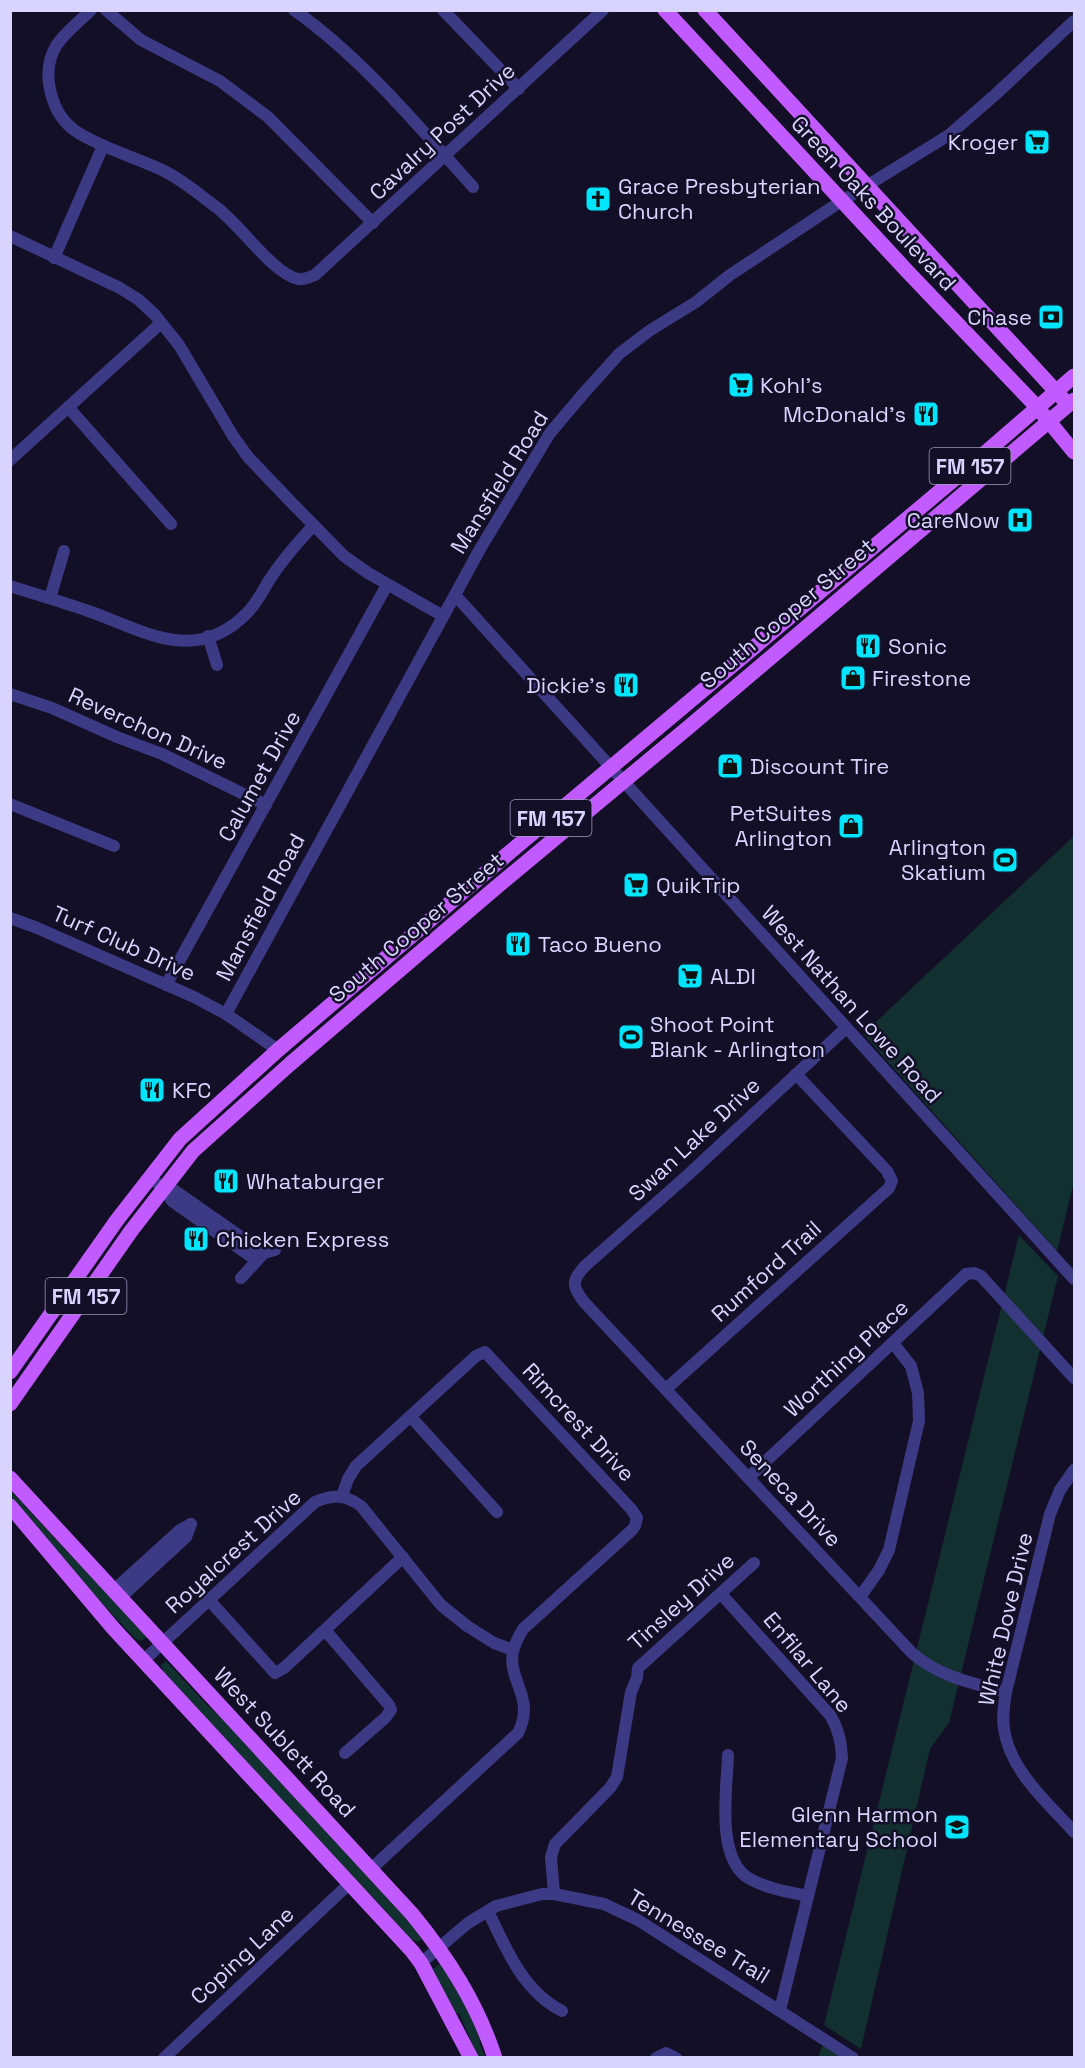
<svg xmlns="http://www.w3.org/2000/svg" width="1085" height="2068" viewBox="0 0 1085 2068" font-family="'Space Grotesk',sans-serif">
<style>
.grass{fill:#12302f}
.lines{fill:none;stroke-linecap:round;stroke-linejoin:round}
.minor{stroke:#3d3a85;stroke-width:12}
.major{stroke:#c25bff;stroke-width:15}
.labels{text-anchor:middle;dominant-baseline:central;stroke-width:5;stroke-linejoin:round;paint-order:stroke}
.shield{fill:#130f26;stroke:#9e99be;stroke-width:1.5}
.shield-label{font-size:21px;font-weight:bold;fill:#d9d4ff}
.street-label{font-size:22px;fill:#d9d4ff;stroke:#130f26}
.poi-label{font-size:22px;fill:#d9d4ff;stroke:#130f26;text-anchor:start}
</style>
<rect width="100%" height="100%" fill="#130f26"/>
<g class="grass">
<path d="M1074 836V1182L1057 1251 863 1034Z"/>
<path d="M1019 1235 1058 1276 949 1723 930 1749 861 2049 824 2025Z"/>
<path d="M11 1491 72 1557 103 1586 147 1637 141 1641 135 1638 66 1565 11 1500Z"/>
<path d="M166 1661 208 1706 235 1730 401 1909 423 1938 418 1942 411 1939 373 1897 349 1876 164 1674 161 1665Z"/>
<path d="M440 1964 445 1967 483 2039 479 2041 485 2057H478L459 2013 455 2014 433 1974V1969Z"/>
<path d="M823 2044 842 2058H818Z"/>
</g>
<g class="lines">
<g class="minor">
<path d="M91 10C79 22 65 32 56 46 40 73 51 115 77 132 102 148 132 156 160 169 180 178 199 194 216 207 240 224 272 273 298 279 304 280 309 277 315 275L603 10"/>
<path d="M106 10 141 40 220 81 268 117 373 223"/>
<path d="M294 10C361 57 419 127 473 187"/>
<path d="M443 10 519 89"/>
<path d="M10 236 120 288 139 300 155 315 179 345 233 436 248 457 291 502 344 556 368 573 443 616"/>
<path d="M54 258 103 146"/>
<path d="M68 407 171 524"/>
<path d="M10 460 161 323"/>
<path d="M10 586C38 595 66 603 94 613 148 633 197 664 247 613 257 603 263 590 270 579 283 559 298 542 314 525"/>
<path d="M455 595 1074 1279"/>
<path d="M50 598 64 551"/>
<path d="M208 636 217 665"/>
<path d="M10 694 52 708 117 737 162 754 266 805"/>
<path d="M10 804 114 846"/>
<path d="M10 918 35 927 194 997 226 1014 278 1050"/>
<path d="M166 985 387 585"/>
<path d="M226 1014 480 549 550 433 583 394 619 354 649 331 696 302 730 275 834 206 949 135 996 94 1074 21"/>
<path d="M846 1028 689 1174 585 1266C571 1281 572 1286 584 1302L912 1653C942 1678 969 1682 1006 1692"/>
<path d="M150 1177 164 1189 172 1201 256 1260"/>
<path d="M164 1189 175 1191 264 1253"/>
<path d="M241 1278 264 1253 275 1250"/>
<path d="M666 1389 889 1188 892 1181 887 1171 796 1074"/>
<path d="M411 1417 497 1512"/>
<path d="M1074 1470 1060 1490 1050 1514 1006 1692C1004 1705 1002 1717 1004 1729 1010 1771 1048 1803 1074 1832"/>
<path d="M749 1477 966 1274 974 1273 981 1276 1074 1378"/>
<path d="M342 1496 348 1479 356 1466 476 1356 485 1352 632 1510 637 1518 635 1526 632 1530 523 1629C519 1636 515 1643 513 1651 507 1681 536 1697 518 1733L371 1869"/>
<path d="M114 1590 180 1530 191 1524"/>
<path d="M721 1594 830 1715C839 1730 841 1742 842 1758L780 2010"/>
<path d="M121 1597 186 1537 191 1524"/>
<path d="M860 1597 879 1570 889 1550 919 1421 918 1393 911 1366 893 1343"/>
<path d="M209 1600 275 1673 284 1668 403 1557"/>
<path d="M325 1630 389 1705 391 1710 385 1718 345 1753"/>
<path d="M143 1661 315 1502C333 1494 346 1495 361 1506L441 1605 467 1626 494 1643 513 1650"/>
<path d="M728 1755C727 1788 715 1860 750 1879 768 1889 789 1892 808 1896"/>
<path d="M554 1894 551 1857 555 1844 610 1788 617 1777 631 1692 637 1678 638 1668 754 1563"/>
<path d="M488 1911C506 1949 523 1991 562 2011"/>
<path d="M421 1963 468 1923 496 1906 542 1894H554L604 1904 638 1920 853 2058"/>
<path d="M164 2058 349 1884"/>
<path d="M656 2058 666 2053 676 2058"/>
</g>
<g class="major">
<path d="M665 10 907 271 1037 407 1074 452"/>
<path d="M705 10 1063 399"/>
<path d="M10 1372 117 1220 180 1139 278 1050 478 879 977 460 1074 376"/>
<path d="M10 1404 131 1231 193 1151 290 1064 493 890 690 726 1074 400"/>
<path d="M10 1478 412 1914C448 1958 477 2003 495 2058"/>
<path d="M10 1506 113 1628 412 1951 421 1963 471 2058"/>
</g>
</g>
<defs>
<g id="supermarket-square" transform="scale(1.35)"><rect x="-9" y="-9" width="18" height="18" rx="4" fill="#00e5ff" stroke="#130f26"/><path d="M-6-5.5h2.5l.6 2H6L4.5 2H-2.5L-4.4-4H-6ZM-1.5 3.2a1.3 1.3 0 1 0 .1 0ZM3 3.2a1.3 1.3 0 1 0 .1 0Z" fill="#111"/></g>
<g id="church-square" transform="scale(1.35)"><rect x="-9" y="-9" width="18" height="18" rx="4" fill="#00e5ff" stroke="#130f26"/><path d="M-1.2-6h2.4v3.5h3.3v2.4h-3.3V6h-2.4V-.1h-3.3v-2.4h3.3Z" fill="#111"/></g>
<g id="bank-square" transform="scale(1.35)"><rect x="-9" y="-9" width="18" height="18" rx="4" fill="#00e5ff" stroke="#130f26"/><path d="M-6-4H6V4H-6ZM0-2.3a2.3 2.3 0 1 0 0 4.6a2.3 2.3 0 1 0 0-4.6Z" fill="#111"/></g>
<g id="restaurant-square" transform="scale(1.35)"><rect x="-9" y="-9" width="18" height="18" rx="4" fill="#00e5ff" stroke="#130f26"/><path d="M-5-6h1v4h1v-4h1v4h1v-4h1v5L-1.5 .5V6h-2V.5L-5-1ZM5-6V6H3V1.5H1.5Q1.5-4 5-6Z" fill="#111"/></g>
<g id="hospital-square" transform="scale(1.35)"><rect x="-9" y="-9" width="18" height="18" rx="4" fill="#00e5ff" stroke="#130f26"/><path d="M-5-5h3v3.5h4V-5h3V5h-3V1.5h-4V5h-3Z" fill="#111"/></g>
<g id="shop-square" transform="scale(1.35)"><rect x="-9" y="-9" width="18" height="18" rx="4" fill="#00e5ff" stroke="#130f26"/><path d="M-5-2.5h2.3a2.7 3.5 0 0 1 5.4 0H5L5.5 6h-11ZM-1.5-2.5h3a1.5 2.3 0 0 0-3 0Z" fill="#111"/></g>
<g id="stadium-square" transform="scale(1.35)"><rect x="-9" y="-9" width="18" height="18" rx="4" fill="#00e5ff" stroke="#130f26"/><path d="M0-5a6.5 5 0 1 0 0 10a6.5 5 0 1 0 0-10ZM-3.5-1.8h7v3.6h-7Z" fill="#111"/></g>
<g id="school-square" transform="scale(1.35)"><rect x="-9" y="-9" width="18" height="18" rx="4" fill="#00e5ff" stroke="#130f26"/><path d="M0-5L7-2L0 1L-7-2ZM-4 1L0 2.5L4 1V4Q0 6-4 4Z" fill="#111"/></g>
</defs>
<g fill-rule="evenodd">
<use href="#supermarket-square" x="1037" y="142"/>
<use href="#church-square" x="598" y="199"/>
<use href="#bank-square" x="1051" y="317"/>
<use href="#supermarket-square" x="741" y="385"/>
<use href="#restaurant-square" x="926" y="414"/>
<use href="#hospital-square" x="1020" y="520"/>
<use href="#restaurant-square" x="868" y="646"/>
<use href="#shop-square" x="853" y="678"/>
<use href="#restaurant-square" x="626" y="685"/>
<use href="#shop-square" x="730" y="766"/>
<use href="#shop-square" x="851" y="826"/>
<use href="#stadium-square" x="1005" y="860"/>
<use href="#supermarket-square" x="636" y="885"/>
<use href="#restaurant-square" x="518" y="944"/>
<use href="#supermarket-square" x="690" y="976"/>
<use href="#stadium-square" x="631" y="1037"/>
<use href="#restaurant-square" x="152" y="1090"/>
<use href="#restaurant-square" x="226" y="1181"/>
<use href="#restaurant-square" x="196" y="1239"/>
<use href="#school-square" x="957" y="1827"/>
</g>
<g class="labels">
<g class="shield">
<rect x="929.5" y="448" width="81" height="36" rx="4.5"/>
<rect x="510.5" y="800" width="81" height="36" rx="4.5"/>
<rect x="45.5" y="1278" width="81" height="36" rx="4.5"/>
</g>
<g class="shield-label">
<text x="970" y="466">FM 157</text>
<text x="551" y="818">FM 157</text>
<text x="86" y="1296">FM 157</text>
</g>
<g class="street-label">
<text transform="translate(442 131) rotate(-43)">Cavalry Post Drive</text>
<text transform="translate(874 203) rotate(47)">Green Oaks Boulevard</text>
<text transform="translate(499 482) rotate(-58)">Mansfield Road</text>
<text transform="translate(787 613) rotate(-40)">South Cooper Street</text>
<text transform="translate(148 728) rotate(24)">Reverchon Drive</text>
<text transform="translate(259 776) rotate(-61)">Calumet Drive</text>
<text transform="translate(260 907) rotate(-62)">Mansfield Road</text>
<text transform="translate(416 927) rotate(-40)">South Cooper Street</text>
<text transform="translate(124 943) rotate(24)">Turf Club Drive</text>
<text transform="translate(852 1004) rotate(48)">West Nathan Lowe Road</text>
<text transform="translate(694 1139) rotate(-43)">Swan Lake Drive</text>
<text transform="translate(766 1271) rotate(-42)">Rumford Trail</text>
<text transform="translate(846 1358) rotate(-43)">Worthing Place</text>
<text transform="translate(579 1422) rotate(47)">Rimcrest Drive</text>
<text transform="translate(791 1493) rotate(47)">Seneca Drive</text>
<text transform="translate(233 1551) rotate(-42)">Royalcrest Drive</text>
<text transform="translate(681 1601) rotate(-42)">Tinsley Drive</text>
<text transform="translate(1005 1619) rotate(-77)">White Dove Drive</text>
<text transform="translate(808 1662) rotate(50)">Enfilar Lane</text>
<text transform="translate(285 1742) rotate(47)">West Sublett Road</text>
<text transform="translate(699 1936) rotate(31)">Tennessee Trail</text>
<text transform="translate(242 1955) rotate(-43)">Coping Lane</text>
</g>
<g class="poi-label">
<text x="1018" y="142" text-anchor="end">Kroger</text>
<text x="618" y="186">Grace Presbyterian<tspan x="618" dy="25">Church</tspan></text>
<text x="1032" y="317" text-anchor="end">Chase</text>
<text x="760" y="385">Kohl's</text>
<text x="906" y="414" text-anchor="end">McDonald's</text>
<text x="1000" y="520" text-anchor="end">CareNow</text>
<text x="888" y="646">Sonic</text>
<text x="872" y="678">Firestone</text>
<text x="606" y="685" text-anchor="end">Dickie's</text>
<text x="750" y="766">Discount Tire</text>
<text x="832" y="813" text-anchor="end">PetSuites<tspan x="832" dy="25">Arlington</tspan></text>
<text x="986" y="847" text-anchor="end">Arlington<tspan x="986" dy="25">Skatium</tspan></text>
<text x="656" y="885">QuikTrip</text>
<text x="538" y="944">Taco Bueno</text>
<text x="710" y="976">ALDI</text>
<text x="650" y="1024">Shoot Point<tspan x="650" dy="25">Blank - Arlington</tspan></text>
<text x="172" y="1090">KFC</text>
<text x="246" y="1181">Whataburger</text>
<text x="216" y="1239">Chicken Express</text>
<text x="938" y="1814" text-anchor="end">Glenn Harmon<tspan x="938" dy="25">Elementary School</tspan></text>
</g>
</g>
<rect width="1085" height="2068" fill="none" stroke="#d9d4ff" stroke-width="24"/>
</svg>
